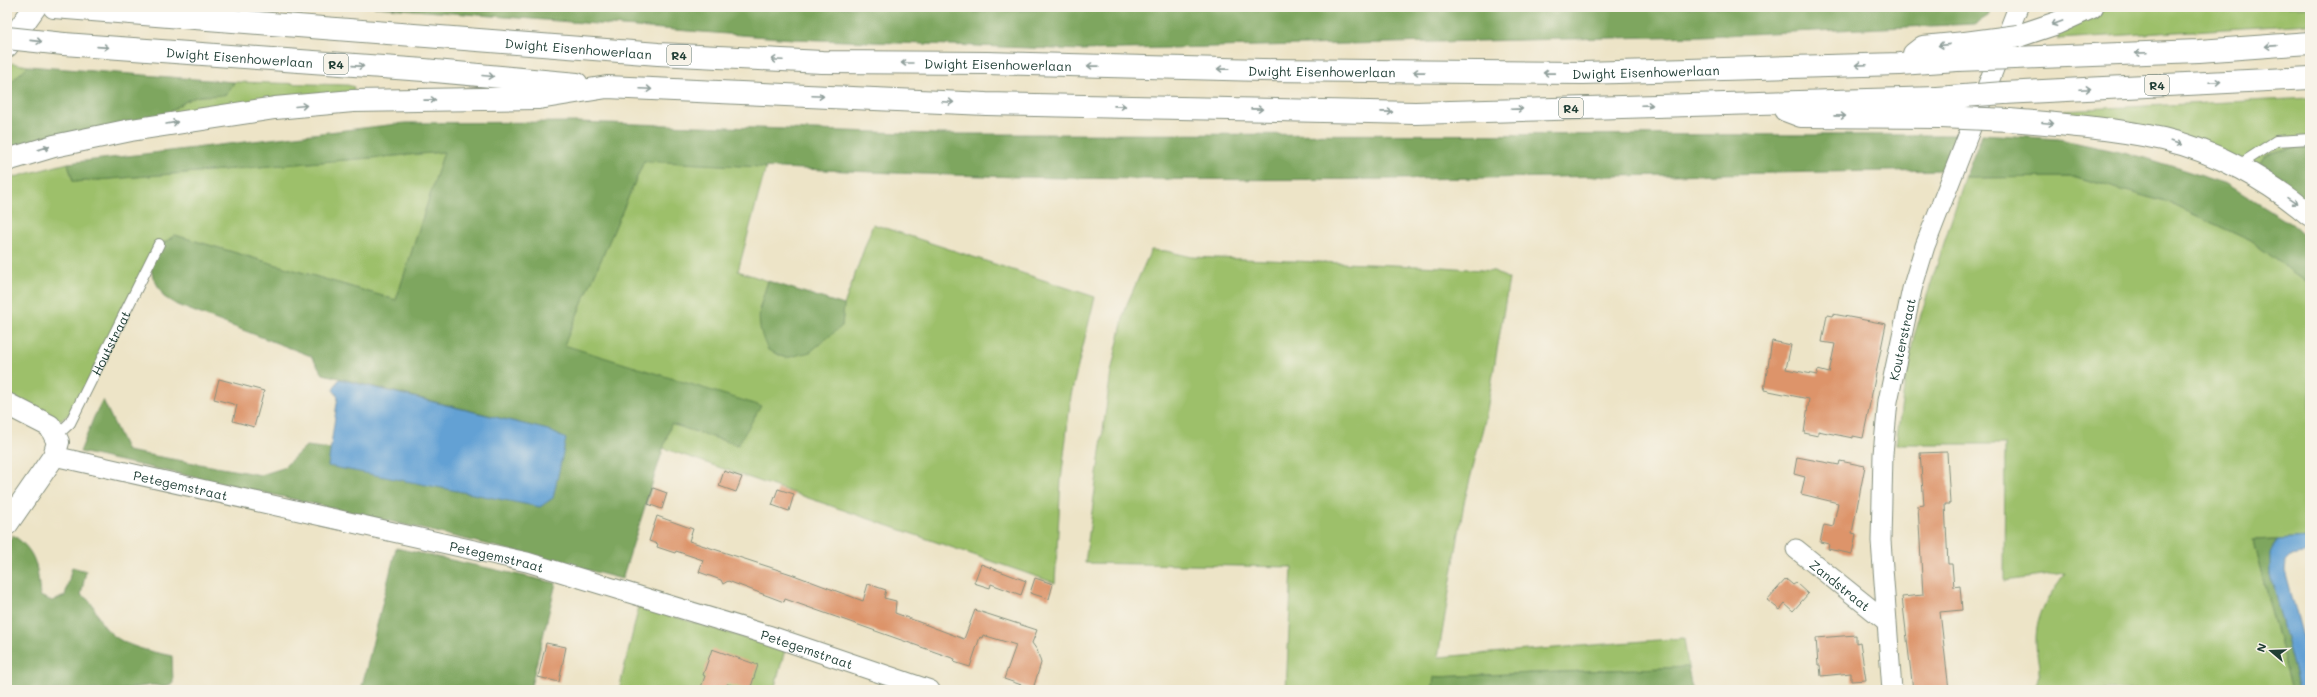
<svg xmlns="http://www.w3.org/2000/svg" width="2317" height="697" viewBox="0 0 2317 697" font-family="Mali,sans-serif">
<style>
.green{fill:#9dc06a;stroke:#5e7e4f}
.forest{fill:#7ea65e;stroke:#4e7249}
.water{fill:#63a1d4;stroke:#416f84}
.building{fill:#dd946b}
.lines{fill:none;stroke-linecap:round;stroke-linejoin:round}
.lane-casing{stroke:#86907e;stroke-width:12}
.street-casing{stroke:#86907e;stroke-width:21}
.secondary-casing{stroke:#86907e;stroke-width:24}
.highway-casing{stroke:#86907e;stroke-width:24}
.lane{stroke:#fff;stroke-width:10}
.street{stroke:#fff;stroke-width:19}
.secondary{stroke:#fff;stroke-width:22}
.highway{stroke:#fff;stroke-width:22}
.highway-bridge-casing{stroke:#86907e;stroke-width:24;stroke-linecap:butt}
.highway-bridge{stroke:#fff;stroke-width:22}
.oneway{stroke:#8f9e9a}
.labels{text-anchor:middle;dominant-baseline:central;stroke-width:3;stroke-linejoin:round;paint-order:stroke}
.shield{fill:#f7f3e8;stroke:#60746a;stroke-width:1}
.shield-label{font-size:12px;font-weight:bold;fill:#1f3d34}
.street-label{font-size:13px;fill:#1f3d34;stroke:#f7f3e8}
</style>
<rect width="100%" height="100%" fill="#f7f3e8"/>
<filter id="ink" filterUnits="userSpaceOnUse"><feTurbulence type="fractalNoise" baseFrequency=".025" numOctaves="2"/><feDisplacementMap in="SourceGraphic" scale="8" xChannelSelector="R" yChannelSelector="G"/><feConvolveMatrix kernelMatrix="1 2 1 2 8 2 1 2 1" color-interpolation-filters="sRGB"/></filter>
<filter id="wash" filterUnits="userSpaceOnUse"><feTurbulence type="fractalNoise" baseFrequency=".012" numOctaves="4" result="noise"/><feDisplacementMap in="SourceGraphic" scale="16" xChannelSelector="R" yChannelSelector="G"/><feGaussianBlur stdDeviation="0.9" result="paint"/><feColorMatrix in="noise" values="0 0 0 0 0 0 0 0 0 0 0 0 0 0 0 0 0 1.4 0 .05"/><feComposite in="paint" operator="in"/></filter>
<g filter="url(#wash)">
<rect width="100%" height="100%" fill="#ede4c7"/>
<g class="green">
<path d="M971 7H1112L974 12Z"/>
<path d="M2107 7H2310V24L2058 39 2057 32 2099 13Z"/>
<path d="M12 63 28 66 7 86V69Z"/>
<path d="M234 82 348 85 354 87 353 94 163 117C173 110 184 100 196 97 213 93 225 102 234 82Z"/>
<path d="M2310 98V147L2300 146 2270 153 2255 168 2063 114 2064 110Z"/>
<path d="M444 152 396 300 175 235 157 248 72 412 61 420 7 395V179L68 163 73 182Z"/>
<path d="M644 161 766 167 738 271 768 281 759 310 842 326 844 305 873 224 1095 297 1071 395 1061 481 1055 583 663 448 671 424 738 445 564 345Z"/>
<path d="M2076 177 2169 203 2251 241 2310 285V538L2253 541 2292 690H2034C2044 665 2036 665 2036 641 2036 613 2049 596 2065 573L2004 581 2005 444H1896L1905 381 1914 336 1965 178Z"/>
<path d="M1151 250 1166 251 1192 257 1443 267 1494 271 1509 279 1486 416 1464 503 1438 657 1684 638 1688 667 1435 677 1432 690H1286L1292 567 1085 563 1111 372 1126 306Z"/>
<path d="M639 606 785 650 774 690H619Z"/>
</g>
<g class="forest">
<path d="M374 7H971L974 12C1070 8 1166 5 1262 10L1266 7H1991L1988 16 1975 24 1701 36 1081 50 793 39Z"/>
<path d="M28 66 234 82 227 94C217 97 206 94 196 97 184 100 173 110 163 117L7 151V86Z"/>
<path d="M577 122 935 134 1955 135 1945 170C1679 174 1413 182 1147 179 979 178 811 170 644 161L564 345 761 406 738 445 671 424 622 579C443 531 261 492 80 452L94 417 103 400 127 451 261 475 283 468 306 446 331 449 329 466 566 439 548 430 323 374 311 356 177 305 164 297 153 277 150 265 157 248 175 235 396 300 444 152 73 182 68 163 405 123Z"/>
<path d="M1982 134 2059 139 2146 158 2227 184 2291 224 2310 241V285L2251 241 2169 203 2076 177 1965 178Z"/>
<path d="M2300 146 2310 147V204L2255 168C2264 151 2283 151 2300 146Z"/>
<path d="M768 281 844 305 842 326 810 352 786 358 768 350C754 321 759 310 768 281Z"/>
<path d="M13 535C38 553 37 567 40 596L52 601 65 596 72 567 86 571 81 595C96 602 94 614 104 626 119 646 149 651 172 656L173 683 164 687 153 685 119 690H7V544Z"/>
<path d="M2277 540 2273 546 2270 574 2299 690H2292L2253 541Z"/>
<path d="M396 548 556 583 530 690H361Z"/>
<path d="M1688 667 1692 690H1432L1434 677Z"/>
</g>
<g class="water">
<path d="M339 379 548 430 566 439 553 498 540 507 328 466 338 396 333 390Z"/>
<path d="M2310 538V553L2291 556 2286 561 2285 571 2310 663V690H2299L2270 574V554L2277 540Z"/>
</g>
<g id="blocks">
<g class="building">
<path d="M1833 314 1886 324 1863 438 1853 436V438L1818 431V436L1804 433 1809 399 1764 390 1772 341 1791 345 1786 369 1817 375 1818 370 1829 373 1835 344 1822 342 1827 315 1832 316Z"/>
<path d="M219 379 264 391 254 427 233 421 237 405 214 399Z"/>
<path d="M1947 452 1950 504H1945L1948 564H1952L1954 587 1960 586 1962 610 1940 612 1949 690H1913L1902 597 1923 595 1918 506 1924 505 1920 453Z"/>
<path d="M1797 457 1839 465 1840 461 1865 466 1852 533 1856 534 1852 554 1828 549 1829 544 1820 542 1824 525 1833 527 1838 503 1801 494 1805 477 1794 474Z"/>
<path d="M724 471 742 477 736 492 719 486Z"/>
<path d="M653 488 667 493 662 509 648 504Z"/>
<path d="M778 489 794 494 789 511 772 505Z"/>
<path d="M657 516 693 529 689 541 791 574 863 601 868 584 886 590 884 598 896 601 895 613 964 639 975 610 1037 630 1032 643 1037 650 1041 663 1033 689 1004 679 1016 645 983 635 982 638 980 637 970 667 954 662 955 659 785 599 784 602 728 581 723 584 721 580 699 572 703 560 676 551 675 553 657 547 658 544 649 541Z"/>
<path d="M981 564 1026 581 1021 595 991 584 990 588 974 583Z"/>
<path d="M1035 578 1053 584 1049 599 1030 593Z"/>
<path d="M1786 579 1793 585 1796 583 1808 594 1793 611 1785 604 1780 610 1767 600Z"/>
<path d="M1856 635V643L1860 642 1866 680 1851 681V673L1821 676 1820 665H1818L1816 638Z"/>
<path d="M546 643 566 647 559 682 538 677Z"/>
<path d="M712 649 758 665 750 690 727 684 725 690H700L705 676 703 675Z"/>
</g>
</g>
</g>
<g filter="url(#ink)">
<use href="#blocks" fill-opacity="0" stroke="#86907e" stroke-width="1"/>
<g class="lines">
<g class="lane-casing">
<g id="lane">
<path d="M2236 167 2276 141 2310 139"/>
<path id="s1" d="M56 436 70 423 159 244"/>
</g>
</g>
<g class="street-casing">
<g id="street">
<path id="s2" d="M54 456 527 562 768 635 930 690"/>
<path id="s3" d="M1796 549 1886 621"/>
<path id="s4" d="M1892 690 1881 541 1883 454 1888 401 1912 289 1925 246 2018 7"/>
</g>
</g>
<g class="secondary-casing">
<g id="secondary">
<path d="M7 46 35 7"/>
<path d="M7 404 50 426 58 442 54 456 7 524"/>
</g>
</g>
<g class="highway-casing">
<g id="highway">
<path id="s5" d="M54 7 658 54 822 62 987 63 1262 70 1583 73 1900 64 1957 60"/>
<path d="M2018 36 2057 23 2092 7"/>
<path id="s6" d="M64 44 424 70 577 84"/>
<path d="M1914 54 1923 47 1965 43"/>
<path d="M2014 58 2199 51 2310 43"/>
<path d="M2004 93 2310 78"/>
<path d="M1785 110 1801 116 1941 117"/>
<path d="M2009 120C2061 124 2112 128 2163 139 2216 151 2268 180 2310 215"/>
<path d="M7 160 54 146 131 130 275 108 353 101 539 98 607 87 986 104 1415 113 1937 98"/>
</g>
</g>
<use href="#lane" class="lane"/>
<use href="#street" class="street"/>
<use href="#secondary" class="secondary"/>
<use href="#highway" class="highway"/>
<g class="highway-bridge-casing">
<g id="highway-bridge">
<path d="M7 38 64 44"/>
<path d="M1965 43 2018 36"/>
<path d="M1957 60 2014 58"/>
<path d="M1937 98 2004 93"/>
<path d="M1941 117 2009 120"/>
</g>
</g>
<use href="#highway-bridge" class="highway-bridge"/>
</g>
<defs><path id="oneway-shaft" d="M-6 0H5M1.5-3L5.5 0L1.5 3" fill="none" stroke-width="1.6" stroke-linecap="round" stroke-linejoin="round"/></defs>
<g class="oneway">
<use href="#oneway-shaft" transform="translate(2057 23) rotate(160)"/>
<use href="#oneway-shaft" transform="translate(36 41) rotate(6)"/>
<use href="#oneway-shaft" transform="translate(1944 45) rotate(174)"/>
<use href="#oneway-shaft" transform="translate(2271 46) rotate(176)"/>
<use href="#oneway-shaft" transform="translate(103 47) rotate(4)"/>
<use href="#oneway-shaft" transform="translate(2141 53) rotate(178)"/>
<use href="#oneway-shaft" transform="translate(777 60) rotate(-177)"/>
<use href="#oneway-shaft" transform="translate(907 63) rotate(-180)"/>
<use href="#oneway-shaft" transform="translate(1861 65) rotate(178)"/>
<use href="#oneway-shaft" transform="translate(358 66) rotate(4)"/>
<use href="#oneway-shaft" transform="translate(1093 66) rotate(-179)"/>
<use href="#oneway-shaft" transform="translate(1223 69) rotate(-179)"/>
<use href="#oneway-shaft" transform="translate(1419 72) rotate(-179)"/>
<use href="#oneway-shaft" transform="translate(1549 73) rotate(-179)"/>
<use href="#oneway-shaft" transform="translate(488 76) rotate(5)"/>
<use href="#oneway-shaft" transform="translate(2215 82) rotate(-3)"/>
<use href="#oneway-shaft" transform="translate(646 89) rotate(3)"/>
<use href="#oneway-shaft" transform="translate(2085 89) rotate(-3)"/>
<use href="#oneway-shaft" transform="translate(818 96) rotate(3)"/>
<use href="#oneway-shaft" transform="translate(430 100) rotate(-1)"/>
<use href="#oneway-shaft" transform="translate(948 102) rotate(3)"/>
<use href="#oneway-shaft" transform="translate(1647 105) rotate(-2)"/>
<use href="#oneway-shaft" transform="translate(301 106) rotate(-5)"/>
<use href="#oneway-shaft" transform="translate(1120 106) rotate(1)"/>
<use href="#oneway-shaft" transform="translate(1257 109) rotate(1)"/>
<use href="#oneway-shaft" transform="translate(1517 109) rotate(-2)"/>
<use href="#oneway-shaft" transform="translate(1387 112) rotate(1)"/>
<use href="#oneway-shaft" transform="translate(1840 116) rotate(1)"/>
<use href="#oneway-shaft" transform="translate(172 123) rotate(-10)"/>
<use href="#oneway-shaft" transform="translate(2048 123) rotate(5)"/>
<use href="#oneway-shaft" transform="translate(2176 143) rotate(18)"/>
<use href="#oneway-shaft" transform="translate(44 148) rotate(-16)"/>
<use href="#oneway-shaft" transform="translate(2292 201) rotate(34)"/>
</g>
</g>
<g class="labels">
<g class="shield">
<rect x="667" y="45" width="24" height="20" rx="3"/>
<rect x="324" y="54" width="24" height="20" rx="3"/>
<rect x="2145" y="75" width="24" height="20" rx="3"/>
<rect x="1559" y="98" width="24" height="20" rx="3"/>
</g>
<g class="shield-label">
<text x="679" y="55">R4</text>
<text x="336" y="64">R4</text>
<text x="2157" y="85">R4</text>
<text x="1571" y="108">R4</text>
</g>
<g class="street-label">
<text stroke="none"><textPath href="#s5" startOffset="526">Dwight Eisenhowerlaan</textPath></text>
<text stroke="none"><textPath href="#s6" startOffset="176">Dwight Eisenhowerlaan</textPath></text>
<text stroke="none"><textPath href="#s5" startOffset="946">Dwight Eisenhowerlaan</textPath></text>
<text stroke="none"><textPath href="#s5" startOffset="1270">Dwight Eisenhowerlaan</textPath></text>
<text stroke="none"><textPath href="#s5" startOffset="1594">Dwight Eisenhowerlaan</textPath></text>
<text stroke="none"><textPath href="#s4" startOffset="353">Kouterstraat</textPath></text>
<text stroke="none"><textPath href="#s1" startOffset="109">Houtstraat</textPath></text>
<text stroke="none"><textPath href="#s2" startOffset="130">Petegemstraat</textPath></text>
<text stroke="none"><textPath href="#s2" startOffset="454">Petegemstraat</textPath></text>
<text stroke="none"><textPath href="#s3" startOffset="57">Zandstraat</textPath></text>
<text stroke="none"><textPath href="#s2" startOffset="778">Petegemstraat</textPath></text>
</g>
</g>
<rect width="2317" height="697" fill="none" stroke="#f7f3e8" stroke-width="24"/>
<g transform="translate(2271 651) rotate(289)" stroke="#f7f3e8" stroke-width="3" paint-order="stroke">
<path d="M0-3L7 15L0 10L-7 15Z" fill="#1f3d34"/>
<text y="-6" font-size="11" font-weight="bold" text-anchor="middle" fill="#1f3d34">N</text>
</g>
</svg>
